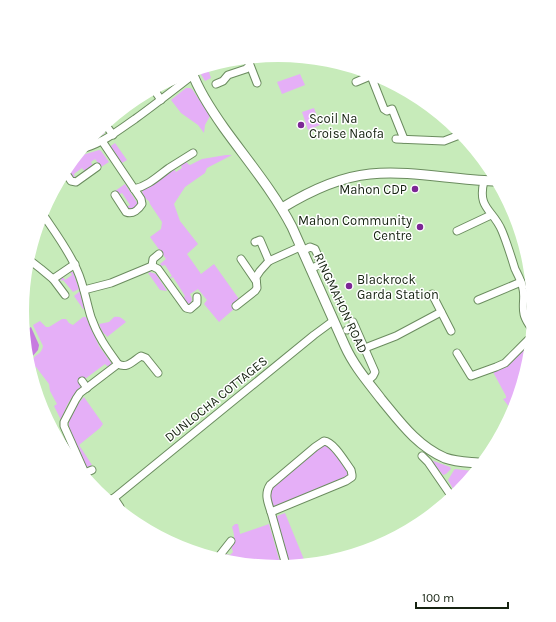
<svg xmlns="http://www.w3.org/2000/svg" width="556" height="622" viewBox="0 0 556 622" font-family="Karla,sans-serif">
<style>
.green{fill:#e5aff7}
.forest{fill:#c77be0}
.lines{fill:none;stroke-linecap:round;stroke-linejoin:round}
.street-casing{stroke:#6b8c5f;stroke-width:9}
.secondary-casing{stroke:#6b8c5f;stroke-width:11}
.street{stroke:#fff;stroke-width:7}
.secondary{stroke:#fff;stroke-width:9}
.poi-dot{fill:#7c2695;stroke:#fff;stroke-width:1.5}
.labels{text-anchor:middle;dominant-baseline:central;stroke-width:3;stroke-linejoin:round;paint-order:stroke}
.poi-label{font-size:13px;fill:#162311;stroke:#fff;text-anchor:start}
.street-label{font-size:13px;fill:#162311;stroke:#fff}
</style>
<rect width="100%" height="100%" fill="#c7ebba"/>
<g class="green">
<path d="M208 69 211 78 205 81 199 71Z"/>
<path d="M180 74H184L182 76 159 92 157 90Z"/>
<path d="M300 74 305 85 282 94 277 82Z"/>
<path d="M186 88H190L192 89 210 116 205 125 204 133 198 125 181 113 171 100Z"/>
<path d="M314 108 320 125 308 130 302 112Z"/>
<path d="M103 128 105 131 104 134 90 140 94 134Z"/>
<path d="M115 143 127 160 122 163 111 147V146Z"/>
<path d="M99 150 101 151 109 162 101 167 95 159 91 162 93 166 85 172 82 168 74 174 75 177H73L69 172 79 156Z"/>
<path d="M226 155H232L207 168 205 173 185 187 174 204 180 221 198 244 187 254 201 274 214 264 239 299 231 305 234 309 219 322 204 304 207 300 198 289 190 294 192 299 191 303 189 304 186 303 183 299 185 296 173 277 169 279H168L172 276 165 265 162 266 160 264 166 259 150 237 161 229 162 222 150 204 149 201C146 199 142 195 142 190L173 168 176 172 182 168 180 164 186 161 188 164 190 165 202 159Z"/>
<path d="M125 184 138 204C137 208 132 210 127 209L126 207 130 205 122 193 118 195 115 191Z"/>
<path d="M70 272H73L79 289 73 292 63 280 61 281V278L63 277 65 280 72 275Z"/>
<path d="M150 272 156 274 167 291 160 290 148 273Z"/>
<path d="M80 291 84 309H83L74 296Z"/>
<path d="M83 317H86L99 346 112 364 109 368 105 364 85 379 83 378 79 381 82 386V389C71 393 65 410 61 420L54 406 57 404 50 391 49 384 36 367 33 368C30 352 41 358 43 346L33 325 40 321 46 327H49L62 319H66L69 323 73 325Z"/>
<path d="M114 317C120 316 122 318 126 322L107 337 106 335 103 333 99 324 109 322Z"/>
<path d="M525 347 526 351 514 409 513 412 503 399 506 398V396L493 372Z"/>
<path d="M84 397 103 424 100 428 79 445 92 465 88 467 85 466 83 462 84 461C80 452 69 434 69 425 68 418 79 402 84 397Z"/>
<path d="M325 444C333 450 350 466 348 476L276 507 273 506C270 499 269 495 272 488L318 448Z"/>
<path d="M431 460 450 467 451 469 446 474 443 475Z"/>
<path d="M455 469 473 471 459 492 456 494 448 480 454 470Z"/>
<path d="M285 513 305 562 290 565 276 519 277 516Z"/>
<path d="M235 524H238L240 534 269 524 281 566 278 567 223 556 226 554 230 555 233 552 231 546C236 541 234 533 232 527Z"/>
</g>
<path class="forest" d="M31 327 39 345 38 350 31 358 26 330Z"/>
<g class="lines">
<g class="street-casing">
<g id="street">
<path d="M371 76 384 109 387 111 392 109 404 139"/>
<path d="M356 82 375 74"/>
<path d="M216 84 223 81 228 75 246 69 250 65 257 83"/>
<path d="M155 91 161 100"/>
<path d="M105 124 113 135"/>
<path d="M396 139 444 141 462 134"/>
<path d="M102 141 141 199 142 204C139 209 133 215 126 212L115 195"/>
<path d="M85 148C104 142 119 130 135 119 153 106 171 92 189 78L194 76"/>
<path d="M67 175 71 181 76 182 97 167"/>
<path d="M484 181C477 209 493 209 502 231 507 243 511 256 515 269 518 275 522 282 523 289 525 297 522 306 524 314 525 319 528 323 531 328"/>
<path d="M134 189C148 186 158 176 169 168 177 163 185 158 193 153"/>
<path d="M42 213C54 231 68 249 77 270 84 285 86 301 91 317 97 335 107 349 118 364"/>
<path d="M457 231 491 215"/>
<path d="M255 242 260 240 269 261"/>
<path d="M302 251 310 247 315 249C317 254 321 260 319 265L310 269"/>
<path d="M241 259 256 281"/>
<path d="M32 262 41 269 53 279"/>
<path d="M152 266 153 259 159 254"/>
<path d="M84 290 111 283 152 266 158 269 186 308 190 309 197 303V297"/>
<path d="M432 294 451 331"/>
<path d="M65 295 53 279 75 264"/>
<path d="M478 300 521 282"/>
<path d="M236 306 255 291 257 288 256 277 260 271 269 261 300 247"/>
<path d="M353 322 375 372 373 376 367 381"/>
<path d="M347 330 355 327"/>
<path d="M365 348 396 336 441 312"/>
<path d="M457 353 471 376 496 367 505 363 528 340"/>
<path d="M82 381 87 388"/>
<path d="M324 441C334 442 345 462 351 470L352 475V477L346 481 271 512C268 503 264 494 270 485L315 447Z"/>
<path d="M422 456 428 462 452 497"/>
<path d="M92 470 85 473 64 426V422L76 399 80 393 118 364C127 369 133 361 141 356L146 358 158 373"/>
<path d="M114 498 120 507"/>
<path d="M109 500 114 498 314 335 333 321"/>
<path d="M271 512 286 565"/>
<path d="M372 548 379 546"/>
<path d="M220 555 231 541"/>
</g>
</g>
<g class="secondary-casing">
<g id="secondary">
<path d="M192 72C199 92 212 111 224 128 247 160 274 192 292 227L345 346C354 366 368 382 381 399 400 422 417 446 445 458 456 462 467 462 478 463"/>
<path d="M282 208C308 192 339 177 370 174 411 170 452 180 493 181"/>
</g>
</g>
<use href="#street" class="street"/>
<use href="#secondary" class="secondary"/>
</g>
<g class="poi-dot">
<circle cx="301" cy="125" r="4"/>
<circle cx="415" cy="189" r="4"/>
<circle cx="420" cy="227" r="4"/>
<circle cx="349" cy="286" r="4"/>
</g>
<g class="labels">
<g class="poi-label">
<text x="309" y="118">Scoil Na<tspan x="309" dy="15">Croise Naofa</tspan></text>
<text x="407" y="189" text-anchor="end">Mahon CDP</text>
<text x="412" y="220" text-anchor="end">Mahon Community<tspan x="412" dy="15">Centre</tspan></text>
<text x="357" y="279">Blackrock<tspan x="357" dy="15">Garda Station</tspan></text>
</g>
<g class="street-label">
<text transform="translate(341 303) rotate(65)">RINGMAHON ROAD</text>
<text transform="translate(216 399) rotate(-39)">DUNLOCHA COTTAGES</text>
</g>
</g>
<path d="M0 0H556V622H0ZM29 311a249 249 0 1 1 498 0a249 249 0 1 1-498 0Z" fill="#fff" fill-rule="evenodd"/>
<path d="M416 602v6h92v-6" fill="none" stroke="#162311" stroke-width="2"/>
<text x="422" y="602" font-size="12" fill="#162311" stroke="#ffffff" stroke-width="3" paint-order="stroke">100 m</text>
</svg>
